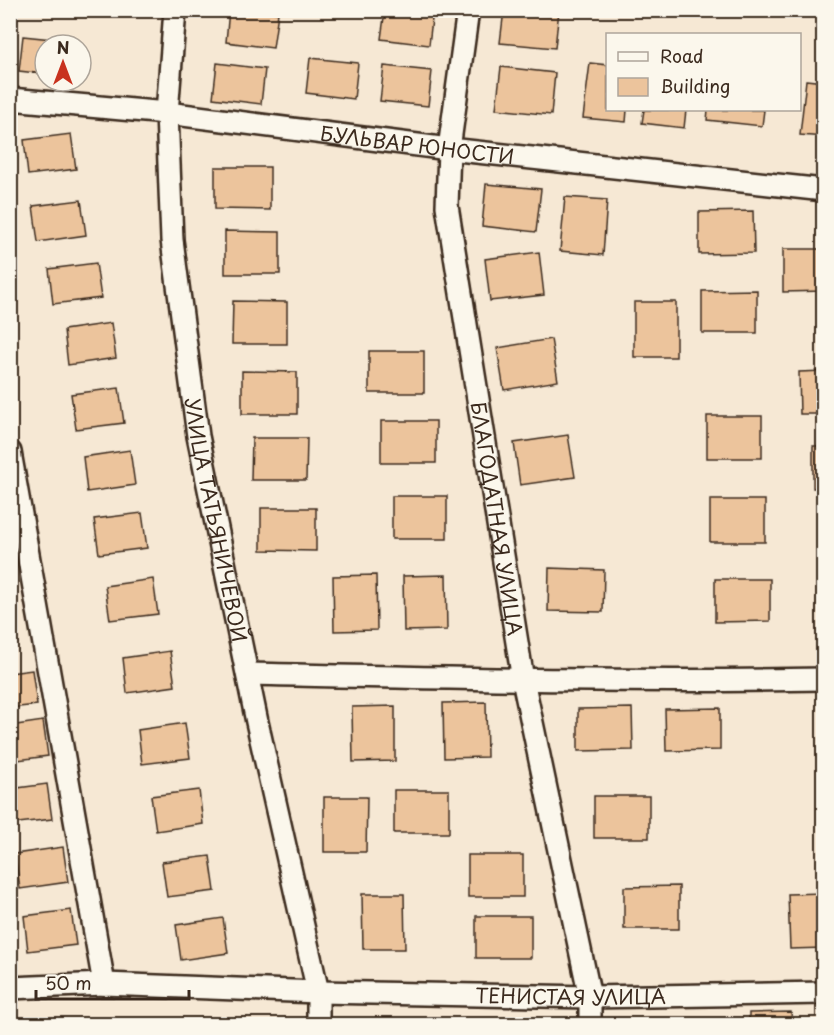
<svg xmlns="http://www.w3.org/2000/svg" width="834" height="1035" viewBox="0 0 834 1035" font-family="'Playpen Sans',sans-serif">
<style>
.building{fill:#ecc49c;stroke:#3b2a1e;stroke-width:1.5}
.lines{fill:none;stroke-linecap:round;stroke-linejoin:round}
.street-casing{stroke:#3b2a1e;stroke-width:26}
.street{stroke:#fbf7ec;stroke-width:21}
.labels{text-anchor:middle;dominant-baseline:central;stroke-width:4.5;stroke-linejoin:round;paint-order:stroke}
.street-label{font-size:20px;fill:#3b2a1e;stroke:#fbf7ec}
</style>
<rect width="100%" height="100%" fill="#f6e8d4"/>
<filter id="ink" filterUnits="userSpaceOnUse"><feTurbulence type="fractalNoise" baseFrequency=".0167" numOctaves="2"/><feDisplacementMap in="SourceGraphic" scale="12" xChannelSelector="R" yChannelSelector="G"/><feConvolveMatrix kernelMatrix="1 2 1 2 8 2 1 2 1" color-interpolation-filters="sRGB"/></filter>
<g filter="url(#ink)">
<g class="building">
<path d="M229 10H259L278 13 273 48 226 42Z"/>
<path d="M385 10H433L429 45 381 39Z"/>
<path d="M504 10H559L555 48 500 43Z"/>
<path d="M23 36 71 41 70 45H45V74L19 71Z"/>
<path d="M310 58 358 63 354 99 306 93Z"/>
<path d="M217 63 265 69 261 104 213 98Z"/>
<path d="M590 63 608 65V110H627L626 122 583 118Z"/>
<path d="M384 66 432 71 428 106 380 101Z"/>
<path d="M501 67 555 73 551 115 496 109Z"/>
<path d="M806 80 824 82V137L800 135Z"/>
<path d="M644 110H686L684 128 642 123Z"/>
<path d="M708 110H764L762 126 707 120Z"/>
<path d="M71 134 76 169 28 175 24 140Z"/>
<path d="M215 167H270V210L215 209Z"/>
<path d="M486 184 541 189 536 232 482 226Z"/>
<path d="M565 197 607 200 603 255 560 251Z"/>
<path d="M81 200 86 235 38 242 33 206Z"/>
<path d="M753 211 754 253 699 254V212Z"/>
<path d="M225 231 280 232V274H225Z"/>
<path d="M783 249H824V291L783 292Z"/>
<path d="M539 252 544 295 490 301 485 259Z"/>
<path d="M96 263 101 298 53 304 49 269Z"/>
<path d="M757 290V333H702V291Z"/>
<path d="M233 301 287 302V344H232Z"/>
<rect x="634" y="302" width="42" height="55"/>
<path d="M111 323 116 358 68 365 64 330Z"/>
<path d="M551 339 558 381 504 390 497 348Z"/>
<rect x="369" y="351" width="55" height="42"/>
<path d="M242 371 297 372V414H242Z"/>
<path d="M824 371V414H800L799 372Z"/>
<path d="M119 388 124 423 76 429 71 394Z"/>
<rect x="707" y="416" width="55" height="42"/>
<rect x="381" y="421" width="55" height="42"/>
<path d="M568 435 575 477 520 485 514 443Z"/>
<path d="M252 438H307L306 480H251Z"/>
<rect x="813" y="446" width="11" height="42"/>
<path d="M130 450 135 485 87 492 83 457Z"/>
<rect x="392" y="496" width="55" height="43"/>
<rect x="710" y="500" width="55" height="42"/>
<path d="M261 508H316V551L261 550Z"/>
<path d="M142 513 147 548 99 554 94 519Z"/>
<path d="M549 568 604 570 603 612 548 611Z"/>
<path d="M376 575 377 630 334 631 333 576Z"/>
<path d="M446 575 447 630 404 631 403 576Z"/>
<path d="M153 579 158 614 110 620 105 586Z"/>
<path d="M715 579H770V621L715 622Z"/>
<path d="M13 607 17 643H10V608Z"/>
<path d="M170 651 175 686 127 693 123 658Z"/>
<path d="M32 670 37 705 10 708V673Z"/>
<path d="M486 702 487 757 444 758 443 703Z"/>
<path d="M395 706V761L353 762 352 707Z"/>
<path d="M632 708 633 750 578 751V709Z"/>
<path d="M720 708V750L666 751 665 709Z"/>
<path d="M43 721 48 756 10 761V726Z"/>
<path d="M185 723 190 758 142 764 138 730Z"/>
<path d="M47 784 52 819 10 824V789Z"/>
<path d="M199 790 203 824 156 831 151 796Z"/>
<rect x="394" y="790" width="55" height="43"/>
<rect x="594" y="796" width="55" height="42"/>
<path d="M324 797H367L366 852H324Z"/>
<path d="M63 847 68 882 20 889 15 854Z"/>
<rect x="468" y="855" width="55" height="42"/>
<path d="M210 856 215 891 167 897 162 862Z"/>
<path d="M679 886V929H624V887Z"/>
<path d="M824 893V948L790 949 788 894Z"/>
<path d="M362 894H404L405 949H363Z"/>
<path d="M71 910 76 945 28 951 24 916Z"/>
<rect x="476" y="916" width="55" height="42"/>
<path d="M223 918 228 953 181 960 176 925Z"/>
<path d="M791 1012 792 1024H749V1013Z"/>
<path d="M480 1022V1024H438V1023Z"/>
<path d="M545 1022V1024H502V1023Z"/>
<rect x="621" y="1022" width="55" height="2"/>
<path d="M358 1023 413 1024H358Z"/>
</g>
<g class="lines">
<g class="street-casing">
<g id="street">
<path id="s1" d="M175 10 167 113 172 240 198 436 257 722 318 992V1024"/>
<path id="s2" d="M468 10 449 149 447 206 523 680 590 997V1024"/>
<path id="s3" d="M10 99 167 113 449 149 824 190"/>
<path d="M10 452 104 984"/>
<path d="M248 674C440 678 632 683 824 679"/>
<path id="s4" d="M10 988 104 984 318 992 590 997 824 993"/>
</g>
</g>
<use href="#street" class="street"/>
</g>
</g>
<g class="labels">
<g class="street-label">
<text stroke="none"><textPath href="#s3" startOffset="410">БУЛЬВАР ЮНОСТИ</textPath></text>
<text stroke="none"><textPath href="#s2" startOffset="514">БЛАГОДАТНАЯ УЛИЦА</textPath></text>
<text stroke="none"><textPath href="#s1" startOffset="514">УЛИЦА ТАТЬЯНИЧЕВОЙ</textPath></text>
<text stroke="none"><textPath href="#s4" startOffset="561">ТЕНИСТАЯ УЛИЦА</textPath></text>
</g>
</g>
<rect width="834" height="1035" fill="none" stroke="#fbf7ec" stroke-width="36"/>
<rect x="18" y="18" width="798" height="999" fill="none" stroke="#3b2a1e" stroke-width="2" filter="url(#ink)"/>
<rect x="606" y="33" width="195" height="78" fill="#fbf7ec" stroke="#aea59a" stroke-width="1.5"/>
<rect x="618" y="52" width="30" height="9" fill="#fbf7ec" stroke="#aea59a" stroke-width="1.5"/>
<text x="660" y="63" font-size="18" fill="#3b2a1e">Road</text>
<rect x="618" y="78" width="30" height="18" fill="#ecc49c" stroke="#aea59a" stroke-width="1.5"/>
<text x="660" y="93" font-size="18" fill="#3b2a1e">Building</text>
<g transform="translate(63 63)"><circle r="28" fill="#fbf7ec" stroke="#aea59a" stroke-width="1.5"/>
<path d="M0-4.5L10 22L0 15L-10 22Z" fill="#c8321e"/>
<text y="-9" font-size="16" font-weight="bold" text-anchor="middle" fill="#3b2a1e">N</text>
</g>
<path d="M36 990v9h153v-9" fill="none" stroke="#3b2a1e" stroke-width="3"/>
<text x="45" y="990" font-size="18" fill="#3b2a1e" stroke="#fbf7ec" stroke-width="4.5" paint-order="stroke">50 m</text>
</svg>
